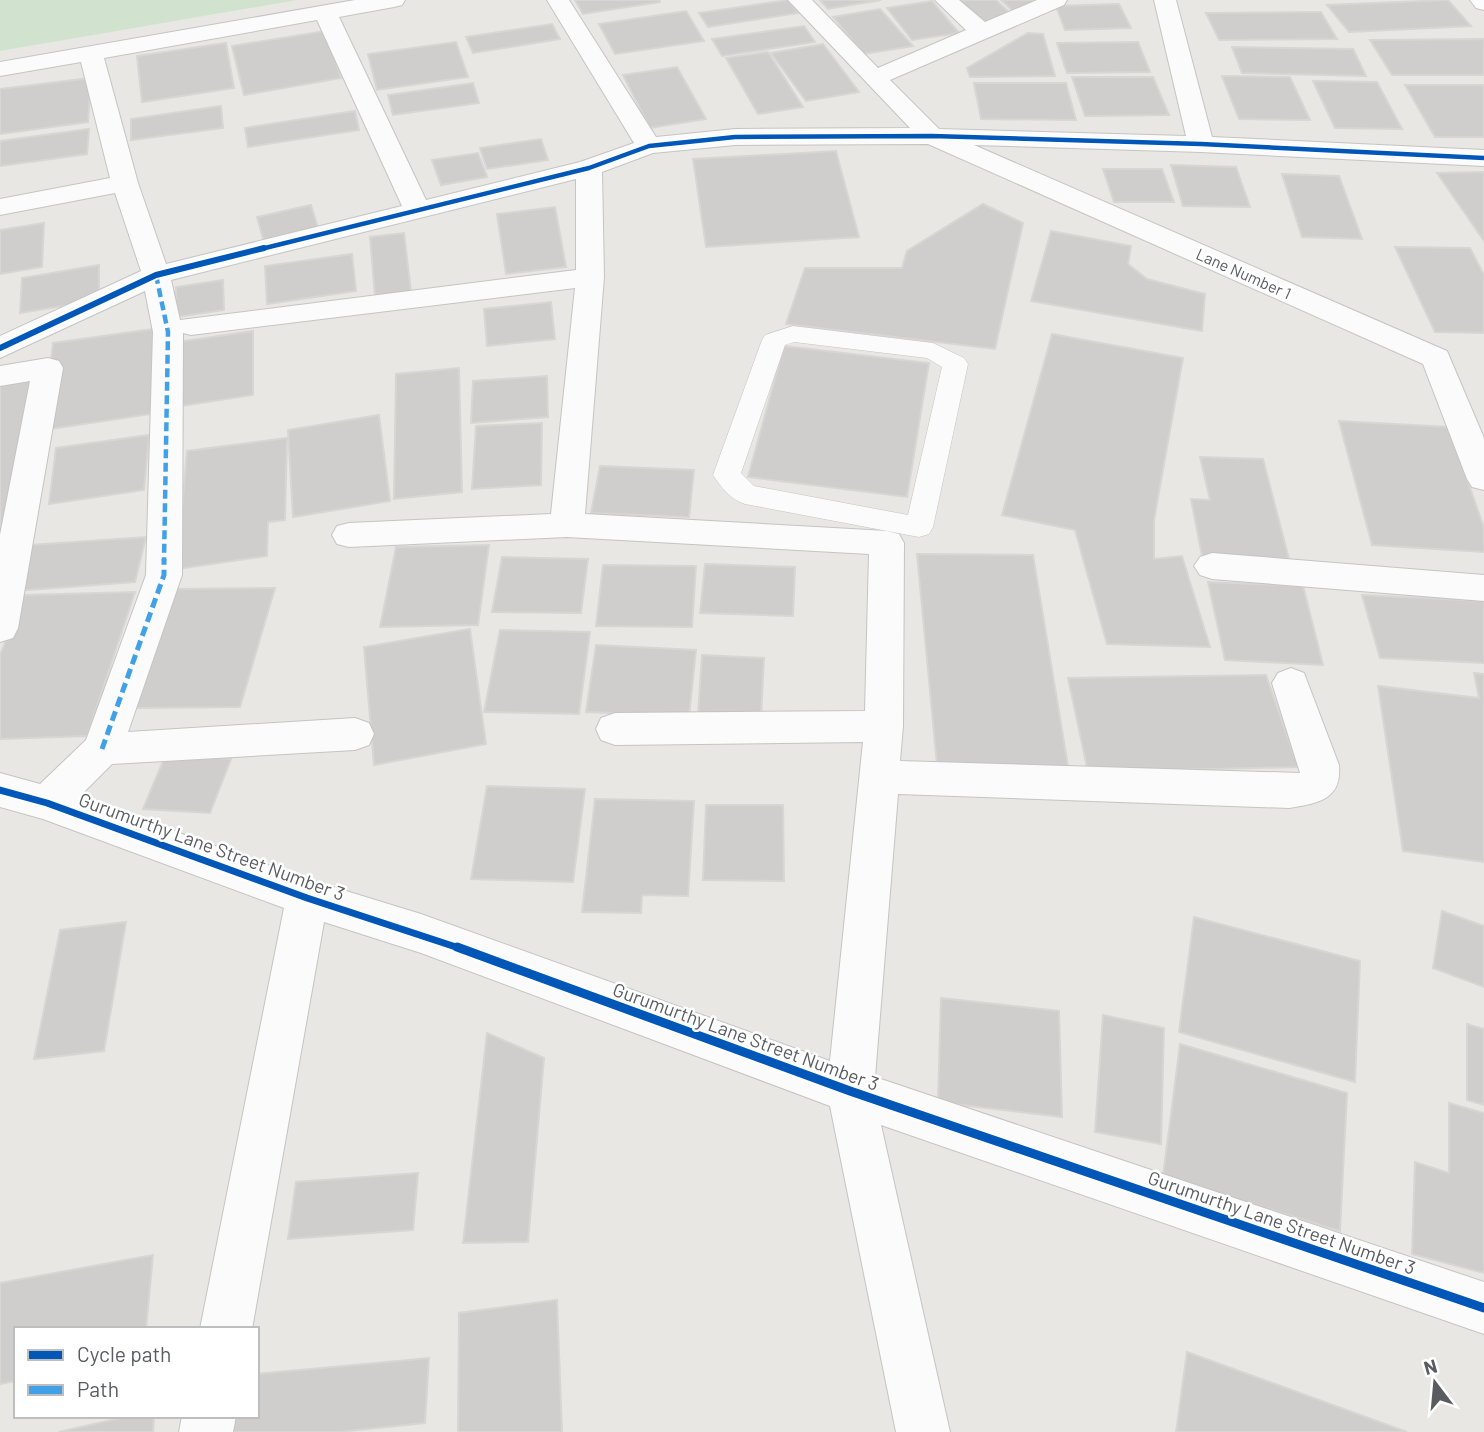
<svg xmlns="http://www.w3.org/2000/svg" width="1484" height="1432" viewBox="0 0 1484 1432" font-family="Barlow,sans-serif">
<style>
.green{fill:#d1e3cf}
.building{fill:#cfcecc;stroke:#d8d6d2;stroke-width:2}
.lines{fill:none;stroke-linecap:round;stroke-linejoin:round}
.lane-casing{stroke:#c4c4c4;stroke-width:1}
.street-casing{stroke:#c4c4c4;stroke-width:2}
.lane{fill:#fcfbfb;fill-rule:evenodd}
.street{fill:#fcfbfb;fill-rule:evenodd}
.quiet-far1{stroke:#42a1e6;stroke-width:4.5;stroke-dasharray:9 4.5;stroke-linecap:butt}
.quiet{stroke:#42a1e6;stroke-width:5;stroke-dasharray:10 5;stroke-linecap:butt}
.cycleway-far3-casing{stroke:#fff;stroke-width:7}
.cycleway-far2-casing{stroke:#fff;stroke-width:10}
.cycleway-far1-casing{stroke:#fff;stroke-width:11}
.cycleway-casing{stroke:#fff;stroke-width:13}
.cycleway-far3{stroke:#0057b8;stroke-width:4.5}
.cycleway-far2{stroke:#0057b8;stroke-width:6}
.cycleway-far1{stroke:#0057b8;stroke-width:7}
.cycleway{stroke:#0057b8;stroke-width:9}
.labels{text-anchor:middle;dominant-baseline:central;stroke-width:5;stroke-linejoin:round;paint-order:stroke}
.far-street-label{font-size:16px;fill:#595c60;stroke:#fff}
.street-label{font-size:19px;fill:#595c60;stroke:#fff}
</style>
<rect width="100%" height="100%" fill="#e8e7e3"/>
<path class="green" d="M0 0H297L0 51Z"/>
<g class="building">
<path d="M575 0H659L660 2 583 14Z"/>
<path d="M788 0 798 13 708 27 699 13Z"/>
<path d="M820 0H881L828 9Z"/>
<path d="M957 0H996L1012 15 983 22Z"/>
<path d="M1001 0H1051L1015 13Z"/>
<path d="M1448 0 1471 26 1349 32 1327 5Z"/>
<path d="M932 1 959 33 912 40 887 8Z"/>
<path d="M1119 4 1131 28 1065 30 1056 6Z"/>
<path d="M880 9 913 46 864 54 833 17Z"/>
<path d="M686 11 704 41 615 54 599 24Z"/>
<path d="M1321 12 1337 39 1219 40 1206 13Z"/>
<path d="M552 24 560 39 473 53 466 37Z"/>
<path d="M804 26 815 42 722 56 712 39Z"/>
<path d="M325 31 341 78 244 95 232 46Z"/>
<path d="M1028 33 1043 34 1055 76 970 77 967 68Z"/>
<path d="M1484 39V75H1392L1370 40Z"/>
<path d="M456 42 468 77 377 90 368 54Z"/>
<path d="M1138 42 1150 72 1067 73 1057 43Z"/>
<path d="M226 43 234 88 142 102 137 56Z"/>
<path d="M823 44 859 92 806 101 771 53Z"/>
<path d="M1232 47 1353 49 1366 76 1242 73Z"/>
<path d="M768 52 803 107 758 114 726 58Z"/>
<path d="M677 67 706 119 650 128 623 75Z"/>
<path d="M1222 76 1290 77 1310 120 1239 119Z"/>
<path d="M1072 77H1153L1169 115 1085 116Z"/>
<path d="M91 78 88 122 0 134V89Z"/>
<path d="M1313 81 1377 82 1402 129 1335 128Z"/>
<path d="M473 83 479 103 393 115 388 95Z"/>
<path d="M974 83H1066L1076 120 981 119Z"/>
<path d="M1405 85H1484V137H1435Z"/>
<path d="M221 106 223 128 131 140V119Z"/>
<path d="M355 111 359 130 248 147 245 128Z"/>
<path d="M89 129 87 154 0 166V141Z"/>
<path d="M541 139 548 160 487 169 480 148Z"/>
<path d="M836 151 859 237 706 247 693 159Z"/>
<path d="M478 153 487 177 441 185 432 160Z"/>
<path d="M1171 165 1236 167 1250 207 1183 206Z"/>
<path d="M1103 169H1162L1174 202H1114Z"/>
<path d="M1484 172V241L1437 173Z"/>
<path d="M1282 174 1339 176 1362 239 1302 237Z"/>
<path d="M983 204 1023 223 995 349 786 324 805 268H902L907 251Z"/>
<path d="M311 205 319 231 264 242 257 217Z"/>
<path d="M555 207 566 267 506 274 497 214Z"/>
<path d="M44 223 42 267 0 274V230Z"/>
<path d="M1051 231 1131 246 1128 264 1147 279 1205 294 1202 331 1031 301Z"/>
<path d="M404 233 411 291 375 296 370 237Z"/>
<path d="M1395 247 1470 248 1484 275V333L1435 332Z"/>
<path d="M352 254 356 291 267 304 265 266Z"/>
<path d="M99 265V300L20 313 22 278Z"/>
<path d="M223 280 224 310 176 317V287Z"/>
<path d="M551 302 555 339 487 346 484 309Z"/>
<path d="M161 328 158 413 43 430 53 343Z"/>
<path d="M253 331V395L174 407 177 342Z"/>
<path d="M1052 334 1183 358 1154 520V559L1182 556 1210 647 1107 644 1075 530 1002 515Z"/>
<path d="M784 346 929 363 907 497 748 477Z"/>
<path d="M459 368 462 492 394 499 396 374Z"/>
<path d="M547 376 548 417 471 423 473 381Z"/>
<path d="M40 379 0 575V383Z"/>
<path d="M379 415 390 501 293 517 288 430Z"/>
<path d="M1339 421 1449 427 1484 528V552L1372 545Z"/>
<path d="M542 423 541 485 472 489 476 426Z"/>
<path d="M149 435 144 490 49 504 56 448Z"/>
<path d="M287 438 285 520 268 522 267 556 177 569 187 451Z"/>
<path d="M1200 457 1263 459 1289 559 1202 556 1191 499 1210 500Z"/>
<path d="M600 466 694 470 689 517 591 513Z"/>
<path d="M146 537 135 582 16 591 30 545Z"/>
<path d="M489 545 478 625 380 627 396 547Z"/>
<path d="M917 554 1033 555 1068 766 937 765Z"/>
<path d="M502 557 588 559 581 613 492 612Z"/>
<path d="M705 564 795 567 793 616 700 613Z"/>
<path d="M603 565 696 566 692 627 596 626Z"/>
<path d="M1208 582 1303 586 1323 665 1225 660Z"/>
<path d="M275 588 240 707 130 708 171 589Z"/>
<path d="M135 592 87 736 0 739V655L24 595Z"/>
<path d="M1362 595 1484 601V663L1380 658Z"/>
<path d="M470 629 486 744 374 765 364 647Z"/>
<path d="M500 630 590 632 579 714 484 712Z"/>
<path d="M596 645 696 650 689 716 586 712Z"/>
<path d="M702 655 764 658 761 717 698 715Z"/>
<path d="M1474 673 1484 674V862L1403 851 1378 686 1479 698Z"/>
<path d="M1266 675 1298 767 1088 772 1068 678Z"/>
<path d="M166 754 231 759 210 813 143 809Z"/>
<path d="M487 786 585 789 573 882 471 879Z"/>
<path d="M595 799 694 801 688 896 642 895 641 913 582 912Z"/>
<path d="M706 805H783L784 881 703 880Z"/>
<path d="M1442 911 1484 926V987L1433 968Z"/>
<path d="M1194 917 1360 961 1355 1082 1179 1032Z"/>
<path d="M126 922 104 1051 34 1059 60 930Z"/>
<path d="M941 998 1059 1011 1062 1117 938 1102Z"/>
<path d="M1103 1015 1164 1028 1161 1144 1095 1132Z"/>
<path d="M1467 1024 1484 1029V1105L1467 1100Z"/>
<path d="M487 1033 544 1058 528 1242 463 1243Z"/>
<path d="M1180 1044 1347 1093 1340 1231 1163 1176Z"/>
<path d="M1449 1103 1484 1113V1273L1412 1254 1415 1162 1449 1173Z"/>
<path d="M418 1173 413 1230 288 1239 296 1182Z"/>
<path d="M153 1255 146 1329H16V1381L0 1384V1283Z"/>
<path d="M557 1300 562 1432H458L459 1313Z"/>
<path d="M1187 1352 1407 1432H1176Z"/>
<path d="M429 1358 425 1423 338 1432H233L235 1416H257V1374Z"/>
<path d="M129 1416H154L153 1432H59Z"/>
</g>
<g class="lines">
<g class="lane-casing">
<path id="lane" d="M793 326 933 343 964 358 968 364 933 527 929 534 919 537 745 504C731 500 721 487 713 475L762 340 765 335ZM794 342 927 358 942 367 908 515 754 486 741 473 785 345Z"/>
</g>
<g class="street-casing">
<g id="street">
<path d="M355 0H405L402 5 394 7 339 17 426 200 580 162 634 143 547 0H569L656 137 735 129 910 128 788 0H812L878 68 966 30 935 0H959L985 22 1037 0H1067L1064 5 890 80 939 129 1186 136 1154 0H1176L1212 137 1484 150V166L1201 152 974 145 1447 351 1484 438V490L1472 487 1467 479 1423 364 928 144 735 145 653 153 602 172 604 277 585 514 887 531 899 534 904 543 903 726 900 761 1300 773 1272 683 1278 673 1291 668 1304 673 1339 765C1342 800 1318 803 1289 808L898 794 875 1077 1484 1282V1334L881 1125 950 1432H896L830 1106 421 953 324 922 252 1329H200L284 908 43 819 0 807V773L40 784 86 740 146 575 153 332 145 291 0 358V336L141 271 115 193 0 215V199L110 178 81 62 0 76V62ZM317 20 402 206 166 264 138 183 104 58ZM576 179V270L180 320 171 280ZM575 288 551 514 349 523 337 526 332 535 337 544 349 547 567 537 869 554 865 711 615 713 601 718 596 729 601 740 615 745 863 742 830 1061 421 914 307 879 79 797 112 764 355 750 369 745 374 734 369 723 355 718 128 732 182 575 183 333 191 335Z"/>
<path d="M1470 0H1484V10L1476 8Z"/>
<path d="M48 358 59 361 63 368 18 628 13 638 0 642V535L30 381 0 386V366Z"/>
<path d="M1212 553 1484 575V601L1212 579 1200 575 1194 566 1200 557Z"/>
<path d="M182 1416H236L233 1432H179Z"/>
</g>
</g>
<use href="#lane" class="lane"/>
<use href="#street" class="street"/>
<path class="quiet-far1" d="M156 275 168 332 164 561"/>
<path class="quiet" d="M102 749 164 575V559"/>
<g class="cycleway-far3-casing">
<path id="cycleway-far3" d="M257 250 589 168 649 146 735 137 932 136 1201 144 1484 158"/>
</g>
<g class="cycleway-far2-casing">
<path id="cycleway-far2" d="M0 348 156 275 264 248"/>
</g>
<g class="cycleway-far1-casing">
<path id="cycleway-far1" d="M0 790 47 803 307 898 462 949"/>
</g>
<g class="cycleway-casing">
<path id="cycleway" d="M457 947 850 1091 1484 1308"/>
</g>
<use href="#cycleway-far3" class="cycleway-far3"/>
<use href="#cycleway-far2" class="cycleway-far2"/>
<use href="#cycleway-far1" class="cycleway-far1"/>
<use href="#cycleway" class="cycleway"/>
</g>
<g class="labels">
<g class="far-street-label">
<text transform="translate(1244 273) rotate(24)">Lane Number 1</text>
</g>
<g class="street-label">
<text transform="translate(212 846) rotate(20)">Gurumurthy Lane Street Number 3</text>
<text transform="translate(746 1036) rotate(20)">Gurumurthy Lane Street Number 3</text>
<text transform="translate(1282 1222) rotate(19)">Gurumurthy Lane Street Number 3</text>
</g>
</g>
<rect x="14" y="1327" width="245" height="91" fill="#ffffff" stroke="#bdbebf" stroke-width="2"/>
<rect x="28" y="1350" width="35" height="10" fill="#0057b8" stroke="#bdbebf" stroke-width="2"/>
<text x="77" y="1362" font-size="21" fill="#595c60">Cycle path</text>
<rect x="28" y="1385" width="35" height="10" fill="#42a1e6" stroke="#bdbebf" stroke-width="2"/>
<text x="77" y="1397" font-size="21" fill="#595c60">Path</text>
<g transform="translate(1435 1383) rotate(344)" stroke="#ffffff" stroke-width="5" paint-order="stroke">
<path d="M0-5L12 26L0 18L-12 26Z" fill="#595c60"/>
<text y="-10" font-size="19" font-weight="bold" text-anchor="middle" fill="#595c60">N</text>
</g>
</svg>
